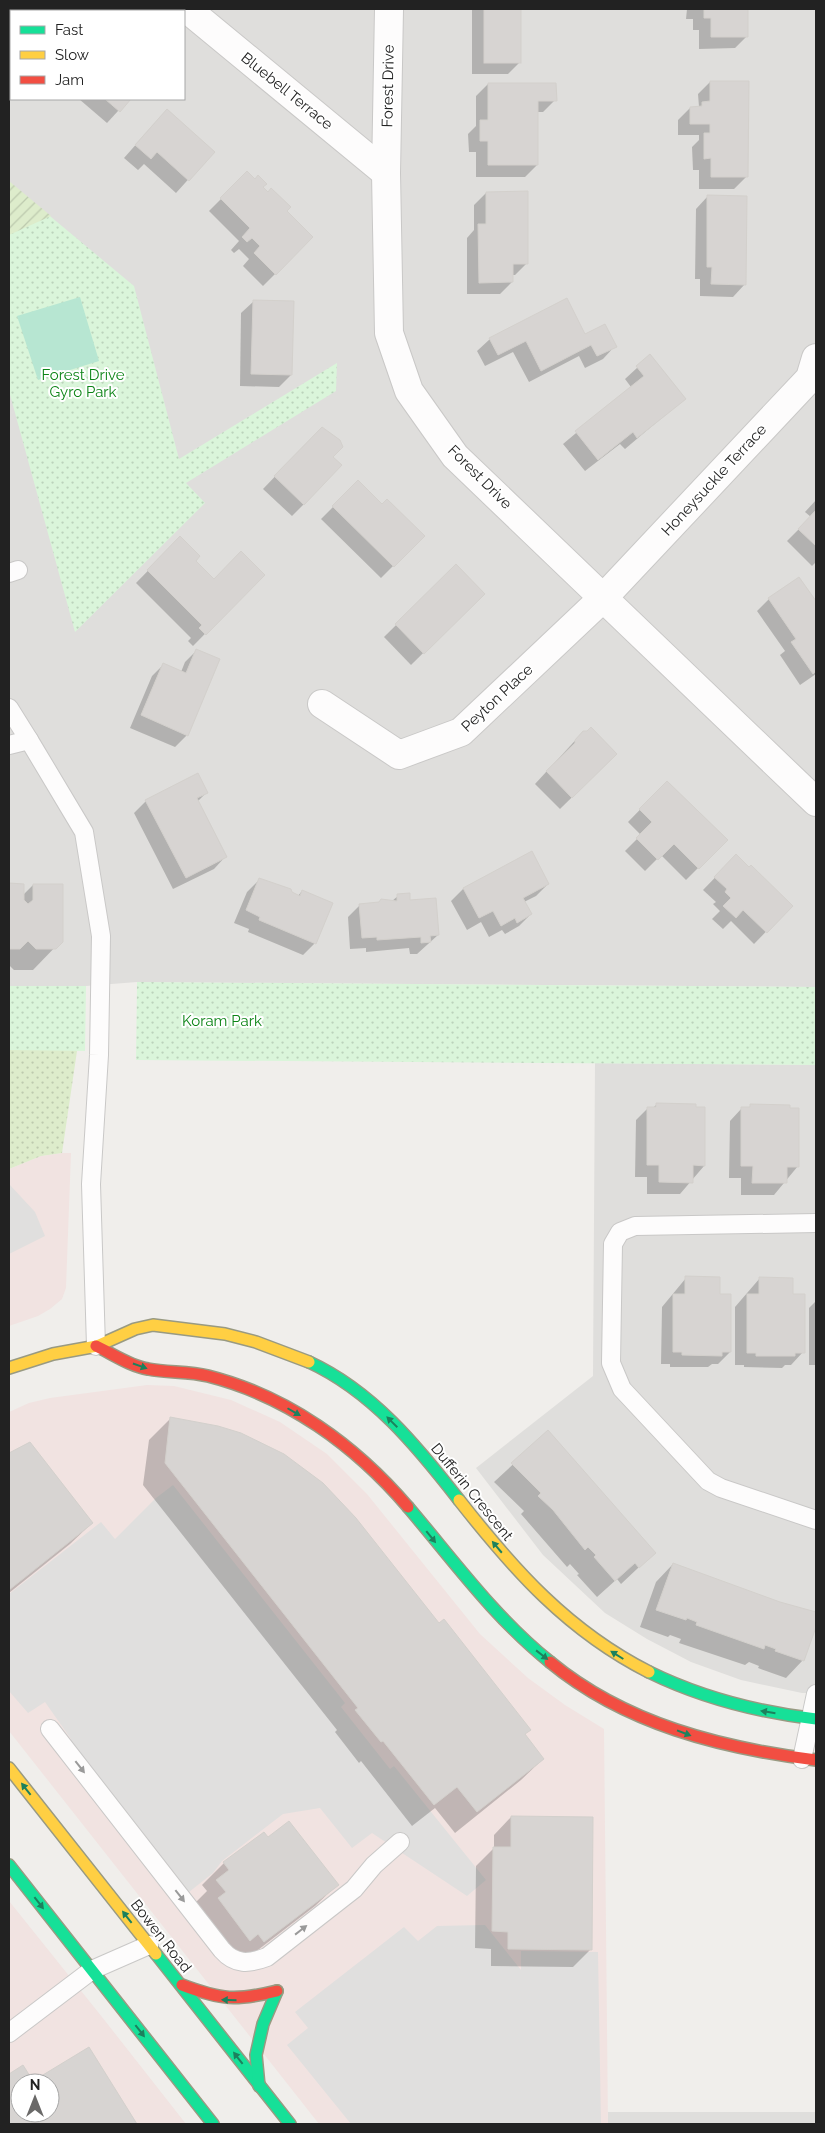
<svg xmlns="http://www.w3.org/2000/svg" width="825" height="2133" viewBox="0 0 825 2133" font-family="Raleway,sans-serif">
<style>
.residential{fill:#dfdedc;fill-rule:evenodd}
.commercial{fill:#f1e3e1;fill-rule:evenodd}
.grass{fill:url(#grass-dots)}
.park{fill:url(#park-dots)}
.garden{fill:url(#garden-furrows)}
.pitch{fill:#b7e6d2}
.parking{fill:#e0dfde}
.shadow{fill:#0003}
.building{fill:#d7d4d2;stroke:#d3d0cc;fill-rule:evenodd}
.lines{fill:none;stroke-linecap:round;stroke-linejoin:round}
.lane-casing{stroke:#c9c8c7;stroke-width:20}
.street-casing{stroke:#c9c8c7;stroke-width:30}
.fast-casing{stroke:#999a82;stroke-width:14}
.slow-casing{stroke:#999a82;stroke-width:14}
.jam-casing{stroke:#999a82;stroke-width:14}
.lane{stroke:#fdfcfc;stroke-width:18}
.street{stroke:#fdfcfc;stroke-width:28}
.fast{stroke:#16e098;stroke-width:11}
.slow{stroke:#ffcf43;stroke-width:11}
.jam{stroke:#f24e42;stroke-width:11}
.oneway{fill:#1c815d}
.oneway2{fill:#9a9a9a}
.labels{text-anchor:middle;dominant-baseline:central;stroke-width:4;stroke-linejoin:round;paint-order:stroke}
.street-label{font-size:15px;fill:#222;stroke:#fff}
.park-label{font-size:15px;fill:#0c8416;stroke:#fff}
</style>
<defs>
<pattern id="grass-dots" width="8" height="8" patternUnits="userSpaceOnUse" patternTransform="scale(1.25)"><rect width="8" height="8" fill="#ddeccb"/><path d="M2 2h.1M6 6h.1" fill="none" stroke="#bdcaae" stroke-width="1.8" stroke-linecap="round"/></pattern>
<pattern id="park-dots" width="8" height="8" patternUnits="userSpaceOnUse" patternTransform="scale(1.25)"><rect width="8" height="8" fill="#daf5da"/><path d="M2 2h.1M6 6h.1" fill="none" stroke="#bbd2bb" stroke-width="1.8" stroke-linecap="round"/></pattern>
<pattern id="garden-furrows" width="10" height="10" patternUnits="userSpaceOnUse" patternTransform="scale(1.25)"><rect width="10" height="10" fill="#ddeccb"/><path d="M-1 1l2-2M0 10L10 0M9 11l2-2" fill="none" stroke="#bdcaae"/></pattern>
</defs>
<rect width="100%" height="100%" fill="#f0eeeb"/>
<g class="residential">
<path d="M9 9H816V987L137 982 86 986H9ZM11 11H184V99H11Z"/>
<path d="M595 1063 816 1065V1693H802L741 1680 691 1662 647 1639 605 1613 543 1555 476 1468 593 1376Z"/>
<rect x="608" y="2112" width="208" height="12"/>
</g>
<g class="commercial">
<path d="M62 1153H71L66 1288 62 1299 50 1309 38 1316 9 1326V1169L41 1156Z"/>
<path d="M147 1385 174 1386 231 1400 280 1422 327 1454 367 1494 480 1634 528 1678 565 1705 604 1729 608 2124H319L9 1731V1412L29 1403 50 1398Z"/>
<path d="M9 1901 102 2017 186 2124H9ZM20 2083H50V2113H20Z"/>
</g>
<path class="grass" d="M9 1000 77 1051 62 1153 41 1156 9 1169Z"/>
<g class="park">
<path d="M9 182 134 286 179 459 337 363 336 391 186 483 205 503 75 632 9 391Z"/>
<path d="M137 982 816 987V1065L136 1060Z"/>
<path d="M9 986H86L85 1051 9 1050Z"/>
</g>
<path class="garden" d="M9 181 51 216 9 235Z"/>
<path class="pitch" d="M80 297 99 361 38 380 17 316Z"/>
<g class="parking">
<path d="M9 1184 35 1212 45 1236 9 1254Z"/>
<path d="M173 1485 345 1703 341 1707 390 1769 394 1766 486 1880 467 1896 372 1833 352 1848 320 1808 283 1814 222 1861 213 1873 189 1892 71 1744V1739L45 1702 28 1713 9 1691V1594L101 1522 115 1539 156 1498Z"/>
<path d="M485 1925 521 1970V1951L598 1952 601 2124H351L287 2045 308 2028 295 2012 404 1927 418 1941 437 1926Z"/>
</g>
<g class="shadow">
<path d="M9 9H39L37 11H11V51L9 49Z"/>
<path d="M472 9H520V62L508 74H472Z"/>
<path d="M747 9V36L735 48 699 49V30H693V19H686L687 9Z"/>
<path d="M710 82 747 176 734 189H699V170H693L692 147 699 140V135H678V120L690 108 699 107 698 94Z"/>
<path d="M488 84 555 100 543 112H536L537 165 525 177H476V152H469L468 134 476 126V96Z"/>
<path d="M79 99H129L107 123Z"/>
<path d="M155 123 213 152 176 193 144 164 138 170 124 158Z"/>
<path d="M247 173 312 237 263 286 243 266 249 259 239 249 234 253 231 250 239 241 209 211Z"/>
<path d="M486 193 527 263 515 275H512V282L500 294H467V238L474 230V205Z"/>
<path d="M708 196 745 284 733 297 700 296V279H695L696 209Z"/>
<path d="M566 299 585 336 615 346 603 359 585 368 579 356 529 382 513 352 485 366 477 351 490 339Z"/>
<path d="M254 301 291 375 279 387 240 386 241 313Z"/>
<path d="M650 356 684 399 625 449 620 444 585 471 563 444 631 387 625 379Z"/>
<path d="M310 440 332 457 304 504 292 516 263 489Z"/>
<path d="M358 482 382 506 423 536 381 578 321 519Z"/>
<path d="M816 500V562L812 566 787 541 811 517 805 512Z"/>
<path d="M180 538 194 561 214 580 263 575 193 646 188 641 191 638 136 583Z"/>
<path d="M456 566 483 594 411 665 384 637Z"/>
<path d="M799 578 816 603V674L800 685 780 655 785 651 757 611 769 599Z"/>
<path d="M197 650 187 735 175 747 130 728 152 676 164 664 181 672 185 662Z"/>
<path d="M583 732 616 754 560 809 535 784Z"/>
<path d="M667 782 726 840 686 880 661 855 645 871 625 851 641 835 628 822Z"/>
<path d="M207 792 197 802 226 856 214 869 173 889 134 813 146 801Z"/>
<path d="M531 853 548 884 536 896 524 902 531 914 519 926 505 934 502 930 489 937 481 922 467 930 451 901 463 889Z"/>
<path d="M736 856 791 906 754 944 731 921 723 929 712 919 720 911 713 904 716 902 703 890Z"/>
<path d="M259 880 298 896 302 891 315 943 303 955 248 932 249 929 234 923 247 892Z"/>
<path d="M9 885H23V895L33 885 61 941 33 970H14L9 965Z"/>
<path d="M398 896 438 935 417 954H410L409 948 366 952V948L350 949 348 917 360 905 392 901Z"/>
<path d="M657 1104 704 1166 680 1194H647V1177H635L636 1120 648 1108H653Z"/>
<path d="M751 1106 789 1109 798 1166 774 1195H741V1178H729L730 1121 742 1108H748Z"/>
<path d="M686 1278 718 1295 730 1352 718 1364H712L708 1367H670V1364H661L662 1307Z"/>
<path d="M760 1278 792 1295 803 1352 791 1365H785L782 1368 744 1367V1365H735V1307Z"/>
<path d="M816 1301V1365H809V1308Z"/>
<path d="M171 1418 524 1735 543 1759 521 1780 455 1833 435 1808 412 1826 361 1761 359 1763 335 1732 337 1730 143 1485 149 1440Z"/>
<path d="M548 1432 654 1553 621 1584 617 1579 597 1597 577 1575 579 1574 570 1564 567 1567 521 1514 524 1511 494 1482Z"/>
<path d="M29 1443 92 1523 70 1544 9 1593V1454Z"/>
<path d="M673 1564 780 1603 816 1614V1623L803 1660 786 1678 758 1668 759 1666 749 1662 745 1665 679 1643 681 1639 670 1635 668 1637 640 1627 656 1582Z"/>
<path d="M511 1817 591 1949 573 1967 491 1966V1949L475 1948 476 1866 494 1848V1835Z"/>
<path d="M263 1833 267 1839 337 1885 315 1906 241 1963 196 1902 207 1891 202 1885 224 1863Z"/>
<path d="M88 2048 136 2124H9V2076L23 2067 33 2083H20V2113H50V2083H33Z"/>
</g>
<g class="building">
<path d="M9 9H41L39 11H11V33L9 30Z"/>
<rect x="484" y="9" width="37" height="54"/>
<path d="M704 9H748V37H711V18H704Z"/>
<path d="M710 81H749L748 177H711V158L704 159V133H710V124H690V107L702 106V102L710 101Z"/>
<path d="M488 83H556L557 101H538V165H488V141H480V120H488Z"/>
<path d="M105 99H131L120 112Z"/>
<path d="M167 109 215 152 189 181 157 152 151 159 135 145Z"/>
<path d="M247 171 255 179 258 175 267 184 263 187 268 192 271 188 291 207 287 211 313 237 276 275 254 253 260 246 252 238 247 242 242 237 250 228 220 198Z"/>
<path d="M528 191V264H513V282L479 283 478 224H486V192Z"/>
<path d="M707 195 747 196 746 285 711 284 712 267H707Z"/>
<path d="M567 298 585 334 605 324 617 347 597 356 591 345 541 371 526 341 498 355 489 338Z"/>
<path d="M253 300 294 301 292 375 251 374Z"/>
<path d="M650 354 686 399 637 438 633 432 598 460 575 431 644 376 636 366Z"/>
<path d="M322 427 340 440 343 447 333 457 342 465 304 505 274 476Z"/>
<path d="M358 480 382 504 387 499 425 536 394 567 332 506Z"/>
<path d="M816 510V546L798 529Z"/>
<path d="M180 536 200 556 196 561 214 579 241 551 265 575 206 635 199 628 202 625 147 570Z"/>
<path d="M456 564 485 594 424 654 395 624Z"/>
<path d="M799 577 816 601V671L813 674 791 642 796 639 768 598Z"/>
<path d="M196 649 220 659 188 736 141 715 163 663 186 673Z"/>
<path d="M591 727 617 754 572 798 546 771 575 743V740L583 731H587Z"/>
<path d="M198 773 208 793 197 798 227 857 186 878 145 800Z"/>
<path d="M667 781 728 840 699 869 674 844 658 860 636 838 652 822 639 809Z"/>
<path d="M532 851 549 884 523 898 532 914 517 923 515 918 501 926 493 911 479 918 463 888Z"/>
<path d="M736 854 749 867 751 865 793 906 767 933 743 910 736 918 723 906 731 898 725 892 727 889 714 877Z"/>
<path d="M259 878 291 889 292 892 300 896 302 890 333 903 316 944 259 920 260 917 246 910Z"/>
<path d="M9 883 24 884V900L28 904 33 900V884H63V942L56 949H36L28 941 20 949H9Z"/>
<path d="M410 893V900L436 898 439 935 430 936 431 942 421 943V937L377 940V937L362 938 359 904 379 902 381 899 397 901V894Z"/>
<path d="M656 1103 696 1104V1107H705V1166L693 1165V1183L659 1182V1165H647V1107H656Z"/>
<path d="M750 1104 790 1105V1108H799V1167H787V1183H752L753 1166H741V1107H750Z"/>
<path d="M685 1276 720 1277V1294H731V1352H722V1356L682 1355V1352H673V1294H685Z"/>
<path d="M759 1277 793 1278V1294H805V1353H795V1356H756V1353H747V1294H759Z"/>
<path d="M170 1417 218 1426 241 1433 284 1454 323 1483 356 1518 439 1623 444 1619 531 1730 525 1734 544 1759 477 1812 457 1787 434 1805 383 1741 381 1742 355 1710 358 1708 165 1463Z"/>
<path d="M548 1430 656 1553 639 1568 635 1563 615 1581 594 1557 596 1555 588 1547 585 1550 553 1510 538 1496 541 1493 511 1463Z"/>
<path d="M30 1442 93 1523 9 1590V1453Z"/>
<path d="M673 1563 780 1602 816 1612V1627L804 1661 775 1651 776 1649 765 1645 764 1649 696 1625 697 1622 687 1618 686 1620 656 1610Z"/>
<path d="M511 1816 593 1817 592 1950 508 1949V1932L492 1931 493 1847H511Z"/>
<path d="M289 1821 339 1885 264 1942 258 1934 250 1941 218 1898 226 1892 216 1880 229 1870 223 1862 264 1832 268 1837Z"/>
<path d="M89 2047 137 2124H9V2074L23 2065 33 2081ZM20 2083H50V2113H20Z"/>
</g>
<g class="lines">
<g class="lane-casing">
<g id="lane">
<path d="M9 573 18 570"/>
<path d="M9 708 29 740"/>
<path d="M9 745 29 740 84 832 101 936 99 1055 91 1184 96 1346"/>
<path d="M816 1223 635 1226 620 1232 613 1244 611 1363 622 1389 708 1481 721 1488 816 1520"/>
<path d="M50 1729 222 1950C235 1965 249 1964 267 1957L354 1889 374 1865 400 1842"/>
<path d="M802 1759 816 1694"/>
<path d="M9 2033 92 1970 149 1945"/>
</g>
</g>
<g class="street-casing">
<g id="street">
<path d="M187 9 386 173"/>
<path d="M389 9 386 173 389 333 409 391 455 456 816 802"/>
<path d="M322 704 399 755 461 732 604 597 810 378 816 358"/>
</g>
</g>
<g class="fast-casing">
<g id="fast">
<path d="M309 1362C372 1391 417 1446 459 1500"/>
<path d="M408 1507C454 1561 494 1617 550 1662"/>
<path d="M649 1672C702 1698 757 1712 816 1719"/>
<path d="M9 1865 213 2124"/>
<path d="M156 1954 290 2124"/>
<path d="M259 2086 256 2055 263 2024 277 1991"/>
</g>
</g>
<g class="slow-casing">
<g id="slow">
<path d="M9 1368 53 1354 97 1346 135 1329 153 1325 225 1334 256 1342 309 1362"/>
<path d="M459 1500C514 1570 568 1631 649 1672"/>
<path d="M9 1768 156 1954"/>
</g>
</g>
<g class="jam-casing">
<g id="jam">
<path d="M96 1346C113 1354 130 1366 148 1369 168 1373 188 1371 208 1376 287 1396 355 1445 408 1507"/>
<path d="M550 1662C625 1724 721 1748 816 1760"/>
<path d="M182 1985C222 2000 236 2001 277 1991"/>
</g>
</g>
<use href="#lane" class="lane"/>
<use href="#street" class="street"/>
<use href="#fast" class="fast"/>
<use href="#slow" class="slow"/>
<use href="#jam" class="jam"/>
</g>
<defs><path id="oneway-solid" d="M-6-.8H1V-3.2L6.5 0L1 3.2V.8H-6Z" transform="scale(1.25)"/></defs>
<g class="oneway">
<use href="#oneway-solid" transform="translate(140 1366) rotate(19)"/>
<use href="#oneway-solid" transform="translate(294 1412) rotate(30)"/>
<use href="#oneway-solid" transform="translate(392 1422) rotate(-135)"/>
<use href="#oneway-solid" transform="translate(431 1537) rotate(51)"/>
<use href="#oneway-solid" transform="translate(497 1547) rotate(-130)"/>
<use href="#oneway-solid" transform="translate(542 1655) rotate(38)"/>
<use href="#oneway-solid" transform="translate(617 1655) rotate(-148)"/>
<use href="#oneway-solid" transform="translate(768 1712) rotate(-171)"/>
<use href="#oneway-solid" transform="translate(684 1733) rotate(21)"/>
<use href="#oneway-solid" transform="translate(26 1789) rotate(-128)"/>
<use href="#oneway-solid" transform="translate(39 1903) rotate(52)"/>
<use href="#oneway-solid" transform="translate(127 1917) rotate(-128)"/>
<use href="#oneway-solid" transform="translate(229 2000) rotate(-179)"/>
<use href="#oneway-solid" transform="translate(140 2031) rotate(52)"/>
<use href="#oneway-solid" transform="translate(238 2058) rotate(-128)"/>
</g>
<g class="oneway2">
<use href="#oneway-solid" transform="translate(80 1767) rotate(52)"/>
<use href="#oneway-solid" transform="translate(180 1896) rotate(52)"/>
<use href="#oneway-solid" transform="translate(301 1930) rotate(-38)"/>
</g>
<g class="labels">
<g class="street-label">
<text transform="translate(388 86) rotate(-89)">Forest Drive</text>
<text transform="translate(287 91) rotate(39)">Bluebell Terrace</text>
<text transform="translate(480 477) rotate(45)">Forest Drive</text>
<text transform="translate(714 480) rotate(-47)">Honeysuckle Terrace</text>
<text transform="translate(497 698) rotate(-43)">Peyton Place</text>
<text transform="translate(472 1492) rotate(51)">Dufferin Crescent</text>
<text transform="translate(161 1936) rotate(52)">Bowen Road</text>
</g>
<g class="park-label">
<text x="83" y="375">Forest Drive<tspan x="83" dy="17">Gyro Park</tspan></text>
<text x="222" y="1021">Koram Park</text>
</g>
</g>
<rect width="825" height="2133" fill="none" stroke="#222222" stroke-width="20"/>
<rect x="10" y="10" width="175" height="90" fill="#ffffff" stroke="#a7a7a7"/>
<rect x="20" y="26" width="25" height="8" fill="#16e098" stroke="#a7a7a7"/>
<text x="55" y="35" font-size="15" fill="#222222">Fast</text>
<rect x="20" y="51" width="25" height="8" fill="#ffcf43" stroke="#a7a7a7"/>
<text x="55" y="60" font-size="15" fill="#222222">Slow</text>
<rect x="20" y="76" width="25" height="8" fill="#f24e42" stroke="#a7a7a7"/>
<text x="55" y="85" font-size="15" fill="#222222">Jam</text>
<g transform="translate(35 2098)"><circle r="24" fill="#ffffff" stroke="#a7a7a7"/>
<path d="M0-4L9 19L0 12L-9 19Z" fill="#6a6968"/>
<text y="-8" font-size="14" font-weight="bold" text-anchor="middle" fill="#222222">N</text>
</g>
</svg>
